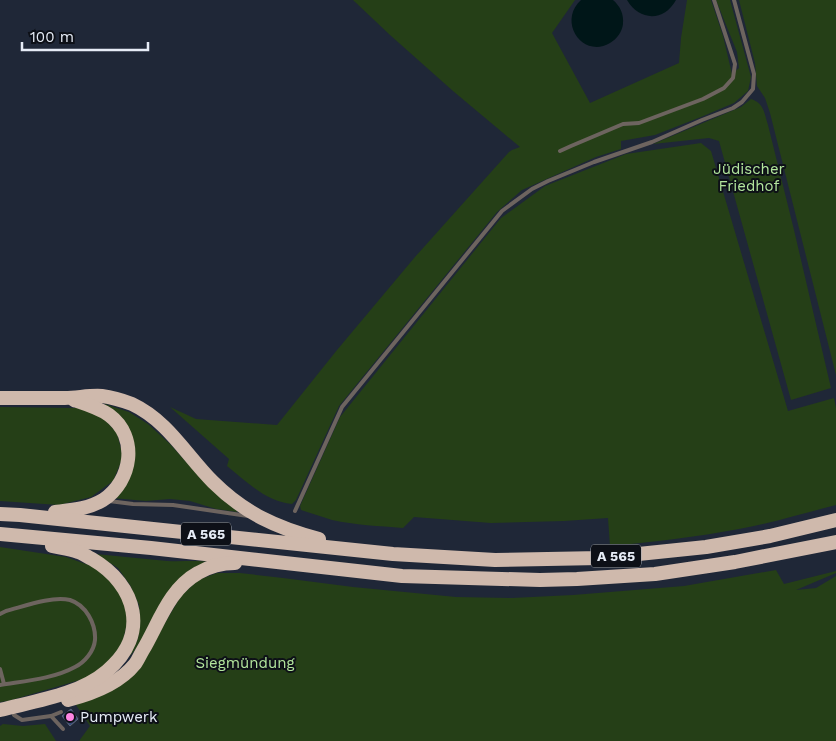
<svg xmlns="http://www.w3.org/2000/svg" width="836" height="741" viewBox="0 0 836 741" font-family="'Work Sans',sans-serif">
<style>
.green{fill:#253f17}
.water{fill:#001618}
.building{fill:#354a77;stroke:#5e677a}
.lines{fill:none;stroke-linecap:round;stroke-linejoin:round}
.service{stroke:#6d645f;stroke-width:4}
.motorway{stroke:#cfb9ac;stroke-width:14}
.poi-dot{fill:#fd86e2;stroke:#0d1017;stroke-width:2}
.labels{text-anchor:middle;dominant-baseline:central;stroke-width:4;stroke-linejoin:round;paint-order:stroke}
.shield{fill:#0d1017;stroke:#a5aab3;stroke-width:1}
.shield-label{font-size:14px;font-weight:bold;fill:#e6ecf6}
.park-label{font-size:15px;fill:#b2e59c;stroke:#0d1017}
.poi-label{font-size:15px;fill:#e6ecf6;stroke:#0d1017;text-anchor:start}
</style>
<rect width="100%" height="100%" fill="#1f2737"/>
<g class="green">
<path d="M353 0H575L552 33 590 103 679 63 681 38 687 0H711L723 36 732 74 739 68 737 52 716 0H730L751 77 748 91 734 103 701 117 655 135 621 141V149L596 157 522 190 497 212 339 406 296 500 292 504C266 502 246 481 227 466L229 459 170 407 196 419 277 425 337 350 415 257 509 152 512 150 520 147 453 91 390 35Z"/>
<path d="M739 0H836V375L770 113 765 98 757 86 755 63Z"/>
<path d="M751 99C764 103 764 113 768 125L794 230 831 388 791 400 719 141 709 138 653 144 741 107Z"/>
<path d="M701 143 711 151 788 411 834 398 836 408V505C804 513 772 523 739 529 697 537 653 542 610 546L608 518 564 521 491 523 414 517 403 528C379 526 355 525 332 520 322 517 311 513 301 510L300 506 340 417 501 218 545 186 626 154Z"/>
<path d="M105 404 129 412 148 424 170 444 188 464 238 512 216 509 190 501 170 499 146 501 112 498 132 458 105 406Z"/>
<path d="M0 407 78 408 92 411 106 421 117 433 123 457 113 481 91 497 59 505 0 501Z"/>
<path d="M0 547 66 557 94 567 109 580 122 594 128 619 122 645 99 672 80 680 8 701 0 702Z"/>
<path d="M96 554C119 556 143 559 167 561 181 562 195 560 210 562L129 657 138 638 140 620 139 605 130 585 118 568Z"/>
<path d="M776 570 784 584 836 571V573L796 590 816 588 836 576V741H68H79L90 726 74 702 96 696 163 626 181 596 198 580 217 573H240L283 578 353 587 456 597 512 598 573 595 684 586Z"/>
<path d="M3 724 23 726 45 724 56 741H0V726Z"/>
</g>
<g class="water">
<path d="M581 0H613C620 6 624 14 623 24 622 32 617 39 610 43 583 59 557 22 581 0Z"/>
<path d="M627 0H676C664 22 639 21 627 0Z"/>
</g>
<path class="building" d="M71 709 78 719 70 726 62 716Z"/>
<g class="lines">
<g class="service">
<path d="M560 151 571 146 623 124 639 123 703 99 724 88 733 78 735 64 714 0"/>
<path d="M109 501 133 504 173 505 248 516"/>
<path d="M295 511 342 407 502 211 532 189 548 181 594 162 652 142 702 120 733 108 742 102 753 89 754 74 734 0"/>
<path d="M0 614 6 611C25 606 51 596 70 600 86 605 96 624 95 640 94 651 85 662 75 667 53 679 24 681 0 685"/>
<path d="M0 669 4 684"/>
<path d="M14 715 22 720 51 716 63 729"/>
<path d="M51 716 61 712"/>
</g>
<g class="motorway">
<path d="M0 398C21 398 43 398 65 398 77 398 90 395 102 396 110 397 124 401 132 404 168 421 186 455 213 482 244 513 277 528 319 539"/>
<path d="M55 512C72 510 88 509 103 500 132 481 139 437 109 415 99 408 86 404 74 400"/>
<path d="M0 514 20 515 393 554 495 560 600 558 706 547 770 536 836 520"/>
<path d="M0 534 151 548 402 576 540 580 577 579 655 574 735 562 836 542"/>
<path d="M68 700C92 694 119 684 135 664 138 660 140 655 143 650 159 623 169 589 198 573 210 566 221 563 235 563"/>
<path d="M0 710C35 701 79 695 107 671 150 635 137 585 92 559 87 557 83 553 78 552 70 549 61 548 52 546"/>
</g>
</g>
<circle class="poi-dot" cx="70" cy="717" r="5"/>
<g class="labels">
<g class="shield">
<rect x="181" y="522.5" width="50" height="23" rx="4"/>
<rect x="591" y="544.5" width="50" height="23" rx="4"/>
</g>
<g class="shield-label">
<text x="206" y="534">A 565</text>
<text x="616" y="556">A 565</text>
</g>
<g class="park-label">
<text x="749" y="169">Jüdischer<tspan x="749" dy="17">Friedhof</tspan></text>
<text x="245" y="663">Siegmündung</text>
</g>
<g class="poi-label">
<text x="80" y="717">Pumpwerk</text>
</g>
</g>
<path d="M22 42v8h126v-8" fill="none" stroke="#e6ecf6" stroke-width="2.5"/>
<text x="30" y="42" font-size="15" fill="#e6ecf6" stroke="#0d1017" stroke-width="4" paint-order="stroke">100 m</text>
</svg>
